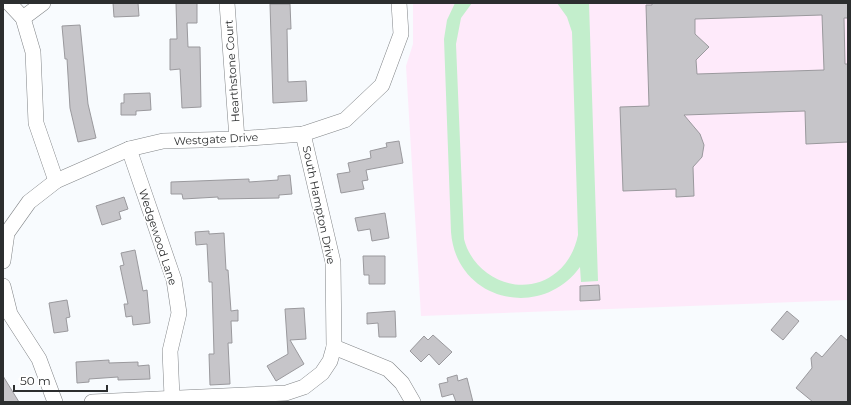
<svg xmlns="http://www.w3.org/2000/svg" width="851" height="405" viewBox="0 0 851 405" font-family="Montserrat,sans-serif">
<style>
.education{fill:#feeafa}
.grass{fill:#c3eecc}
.building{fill:#c6c5c9;stroke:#9a999d;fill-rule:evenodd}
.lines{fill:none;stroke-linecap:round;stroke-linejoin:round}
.minor-casing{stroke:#828588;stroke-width:16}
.minor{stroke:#fff;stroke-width:15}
.labels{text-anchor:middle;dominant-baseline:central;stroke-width:3.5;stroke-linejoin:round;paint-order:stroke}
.street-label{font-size:11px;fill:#2c2e2f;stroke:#fff}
</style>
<rect width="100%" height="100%" fill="#f8fbfe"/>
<path class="education" d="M413 3H848V300L421 316 406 66 413 44Z"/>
<path class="grass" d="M455 3H472L461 18 456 44 464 239C474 279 524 300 557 272 569 262 575 249 578 235L572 32 567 17 557 3H589L598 281 581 282 580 267C541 321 456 301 451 232L444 39 447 20Z"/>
<g class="building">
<path d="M113 3H138L139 16 114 17Z"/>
<path d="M176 3H197V23H187L188 47H200L201 107 182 108 180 69 170 70V39H177Z"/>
<path d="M652 3H848V18H844L845 64H848V142L806 144 805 111 684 115 700 134 704 145 702 157 693 167 694 196 676 197V189L623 191 620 107 649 106 646 5H652ZM822 15 824 70 697 74 696 60 709 47 695 34V19Z"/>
<path d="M270 4H290L291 29H287L288 82 306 81 307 101 273 103Z"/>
<path d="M80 25 88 104 96 138 78 142 70 108 67 59H65L62 26Z"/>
<path d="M150 93 151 110 136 111V115H121V103H124V94Z"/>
<path d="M399 141 403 163 366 170 368 180 362 181 364 189 341 193 337 174 350 172 348 163 371 158 370 151 387 147 386 143Z"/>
<path d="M290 175 292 194 279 195V198L218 199V197L183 199 182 194H171V182L249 179V182L278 180V176Z"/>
<path d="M124 197 128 209 119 212 121 219 102 225 96 206Z"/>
<path d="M385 213 389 238 372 241 370 229 358 231 355 218Z"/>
<path d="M209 231V234L224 233 226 270H228L231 311 238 310V321H231L232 343H228L230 384 210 385 209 354H214L212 282H209L207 244 196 245 195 232Z"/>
<path d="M135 250 143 291 147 290 150 323 133 325 132 316 126 317 124 304H128L120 266 124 265 121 253Z"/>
<path d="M363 256H385V284H369V275H364Z"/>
<path d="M599 285 600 300 580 301V286Z"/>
<path d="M67 300 70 317 66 318 68 331 54 333 49 303Z"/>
<path d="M304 308 306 339 290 340 304 364 276 381 267 366 288 354 285 309Z"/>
<path d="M395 311 396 337H379L378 323 367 324V313Z"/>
<path d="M787 311 799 321 783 340 771 330Z"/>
<path d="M433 335 452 352 439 365 429 354 421 362 410 351 424 336 428 340Z"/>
<path d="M841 335 848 341V402H813L796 388 812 368 811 358 816 352 822 357Z"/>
<path d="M109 360V363L138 362V366L149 365 150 379 118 380V377L89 379V382L77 383 76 362Z"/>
<path d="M457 375 458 381 467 378 473 402H456L453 394 442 397 439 384 448 382 447 378Z"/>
<path d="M3 376 19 402H3Z"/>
</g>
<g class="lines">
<g class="minor-casing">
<g id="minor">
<path d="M9 3 23 18 33 52 36 123 56 181"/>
<path d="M227 3 237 139"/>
<path d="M23 18 43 3"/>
<path d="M129 149 174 280 179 313 170 351 172 397"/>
<path d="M3 261 7 233 29 202 56 181 129 149 163 141 237 139 303 134 345 120 382 85 401 34 399 3"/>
<path d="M3 286 10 314 39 359 55 402"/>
<path d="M334 347 388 369 402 383 413 402"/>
<path d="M92 402 286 393 304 387 322 373 330 361 334 347 333 262 303 134"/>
</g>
</g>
<use href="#minor" class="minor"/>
</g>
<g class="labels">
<g class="street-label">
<text transform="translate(232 71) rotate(-94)">Hearthstone Court</text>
<text transform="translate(216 139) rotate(-3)">Westgate Drive</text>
<text transform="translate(319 205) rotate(78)">South Hampton Drive</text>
<text transform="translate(158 237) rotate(72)">Wedgewood Lane</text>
</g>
</g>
<rect width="851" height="405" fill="none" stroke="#2c2e2f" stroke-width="8"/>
<path d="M14 385v6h93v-6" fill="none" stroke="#2c2e2f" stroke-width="2"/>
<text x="20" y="385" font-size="12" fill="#2c2e2f" stroke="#ffffff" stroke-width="3" paint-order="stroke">50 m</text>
</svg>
